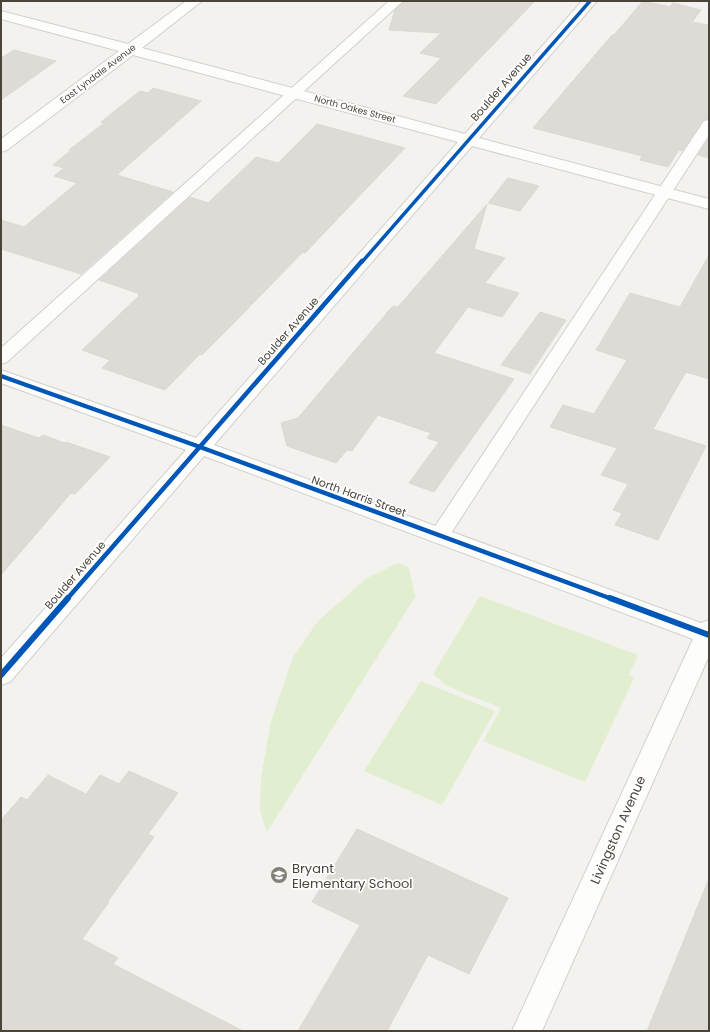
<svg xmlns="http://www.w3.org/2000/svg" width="710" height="1032" viewBox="0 0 710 1032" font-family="Poppins,sans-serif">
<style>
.green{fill:#e1eecf}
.building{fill:#dedbd6;stroke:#dcd9d4}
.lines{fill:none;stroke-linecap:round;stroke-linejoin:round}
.service-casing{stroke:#d2d0cb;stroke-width:2}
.minor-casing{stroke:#d2d0cb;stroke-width:2}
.service{fill:#fdfdfc;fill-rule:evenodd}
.minor{fill:#fdfdfc;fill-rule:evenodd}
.cycleway-far2-casing{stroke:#fff;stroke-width:5.5}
.cycleway-far1-casing{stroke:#fff;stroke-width:7}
.cycleway-casing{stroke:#fff;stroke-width:8}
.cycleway-far2{stroke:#0057b8;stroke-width:3.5}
.cycleway-far1{stroke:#0057b8;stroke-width:4.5}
.cycleway{stroke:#0057b8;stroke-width:6}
.labels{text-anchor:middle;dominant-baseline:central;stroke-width:3.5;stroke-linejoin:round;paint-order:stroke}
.far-street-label{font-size:9px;fill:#4b4439;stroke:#fff}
.street-label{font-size:11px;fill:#4b4439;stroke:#fff}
.near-street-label{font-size:13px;fill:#4b4439;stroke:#fff}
.near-poi-label{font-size:13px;fill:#4b4439;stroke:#fff;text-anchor:start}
</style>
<rect width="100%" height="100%" fill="#f4f2ee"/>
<g class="green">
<path d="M398 563 409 567 415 597 267 832 260 810 261 778 271 721 293 657 318 621 367 578Z"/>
<path d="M480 596 638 655 629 675 634 678 585 782 483 741 501 708 447 686 433 674Z"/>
<path d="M421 681 495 711 442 805 364 771Z"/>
</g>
<g class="building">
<path d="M404 1H535L436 104 403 96 441 58 420 53 441 33 389 30 395 10Z"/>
<path d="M643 1 670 7 673 3 701 10 692 22 709 25V119L703 120 682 151 679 150 668 167 640 160 642 156 533 128 612 35H614Z"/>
<path d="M14 50 56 61 1 100V58Z"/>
<path d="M153 88 201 101 117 175 173 192 81 274 1 249V220L24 227 77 183 54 176 64 168 53 165 71 150H69L104 123 101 122 140 91 148 93Z"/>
<path d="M317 124 405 148 305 253 303 252 226 331 202 355 200 354 165 390 102 368 110 360 82 350 140 295H138L140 294 99 280 190 197 208 203 256 157 278 163Z"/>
<path d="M709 138V158L698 155Z"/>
<path d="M508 178 539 186 520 211 488 203Z"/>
<path d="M487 204 474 249 505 258 485 283 519 293 502 317 468 307 434 353 514 379 434 492 409 483 439 442 427 438 431 433 378 415 352 451 347 450 336 463 287 446 281 423 298 418 391 308 393 306 398 307Z"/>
<path d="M709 255V379L686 372 653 429 706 446 658 540 615 525 622 513 613 510 628 484 601 475 617 448 550 427 563 405 594 414 627 360 596 350 630 293 680 307Z"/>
<path d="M540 312 566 320 530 374 501 365Z"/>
<path d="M1 425 39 438 43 435 65 443 66 442 110 457 75 494 71 493 1 575Z"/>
<path d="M129 771 178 793 148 834 154 837 108 901 109 902 82 939 118 958 113 964 243 1031H1V820L21 797 27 800 48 775 86 794 100 775 119 784Z"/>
<path d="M357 829 508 898 469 974 428 955 387 1031H298L360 925 312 902Z"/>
<path d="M708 881 709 1031H647Z"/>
</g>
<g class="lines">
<g class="service-casing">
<g id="service">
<path d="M389 1H403L7 362 1 364V348Z"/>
<path d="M709 120V135L446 541 439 543 432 541 429 536 432 531 702 124 704 121Z"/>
</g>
</g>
<g class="minor-casing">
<path id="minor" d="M186 1H202L142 48 465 134 582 1H597L479 138 709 199V209L472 146 214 445 701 623 709 620V656L542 1031H512L693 639 204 456 10 682 1 685V658L186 450 1 383V370L196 438 458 142 133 55 7 150 1 152V139L119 51 1 19V11L128 44Z"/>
</g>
<use href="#service" class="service"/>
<use href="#minor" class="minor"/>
<g class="cycleway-far2-casing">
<path id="cycleway-far2" d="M362 262 590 1"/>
</g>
<g class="cycleway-far1-casing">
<g id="cycleway-far1">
<path d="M1 376 200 447 612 599"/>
<path d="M67 599 362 261"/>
</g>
</g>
<g class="cycleway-casing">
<g id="cycleway">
<path d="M610 598 709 635"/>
<path d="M1 675 68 598"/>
</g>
</g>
<use href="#cycleway-far2" class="cycleway-far2"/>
<use href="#cycleway-far1" class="cycleway-far1"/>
<use href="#cycleway" class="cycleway"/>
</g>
<defs>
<g id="school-disc" transform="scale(0.9)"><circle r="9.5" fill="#868178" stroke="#fff"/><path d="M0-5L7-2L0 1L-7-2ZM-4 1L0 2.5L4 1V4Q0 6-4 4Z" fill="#fff"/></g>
</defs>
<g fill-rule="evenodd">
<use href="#school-disc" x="279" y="875"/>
</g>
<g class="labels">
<g class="far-street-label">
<text transform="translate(98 74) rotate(-37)">East Lyndale Avenue</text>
<text transform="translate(355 109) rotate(15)">North Oakes Street</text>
</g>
<g class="street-label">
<text transform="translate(501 87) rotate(-49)">Boulder Avenue</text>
<text transform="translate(288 331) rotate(-49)">Boulder Avenue</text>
<text transform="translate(359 496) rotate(20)">North Harris Street</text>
<text transform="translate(75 575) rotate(-49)">Boulder Avenue</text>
</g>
<g class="near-street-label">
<text transform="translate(618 830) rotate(-66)">Livingston Avenue</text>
</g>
<g class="near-poi-label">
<text x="292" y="868">Bryant<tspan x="292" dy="15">Elementary School</tspan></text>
</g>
</g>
<rect width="710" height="1032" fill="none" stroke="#4b4439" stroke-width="4"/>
</svg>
